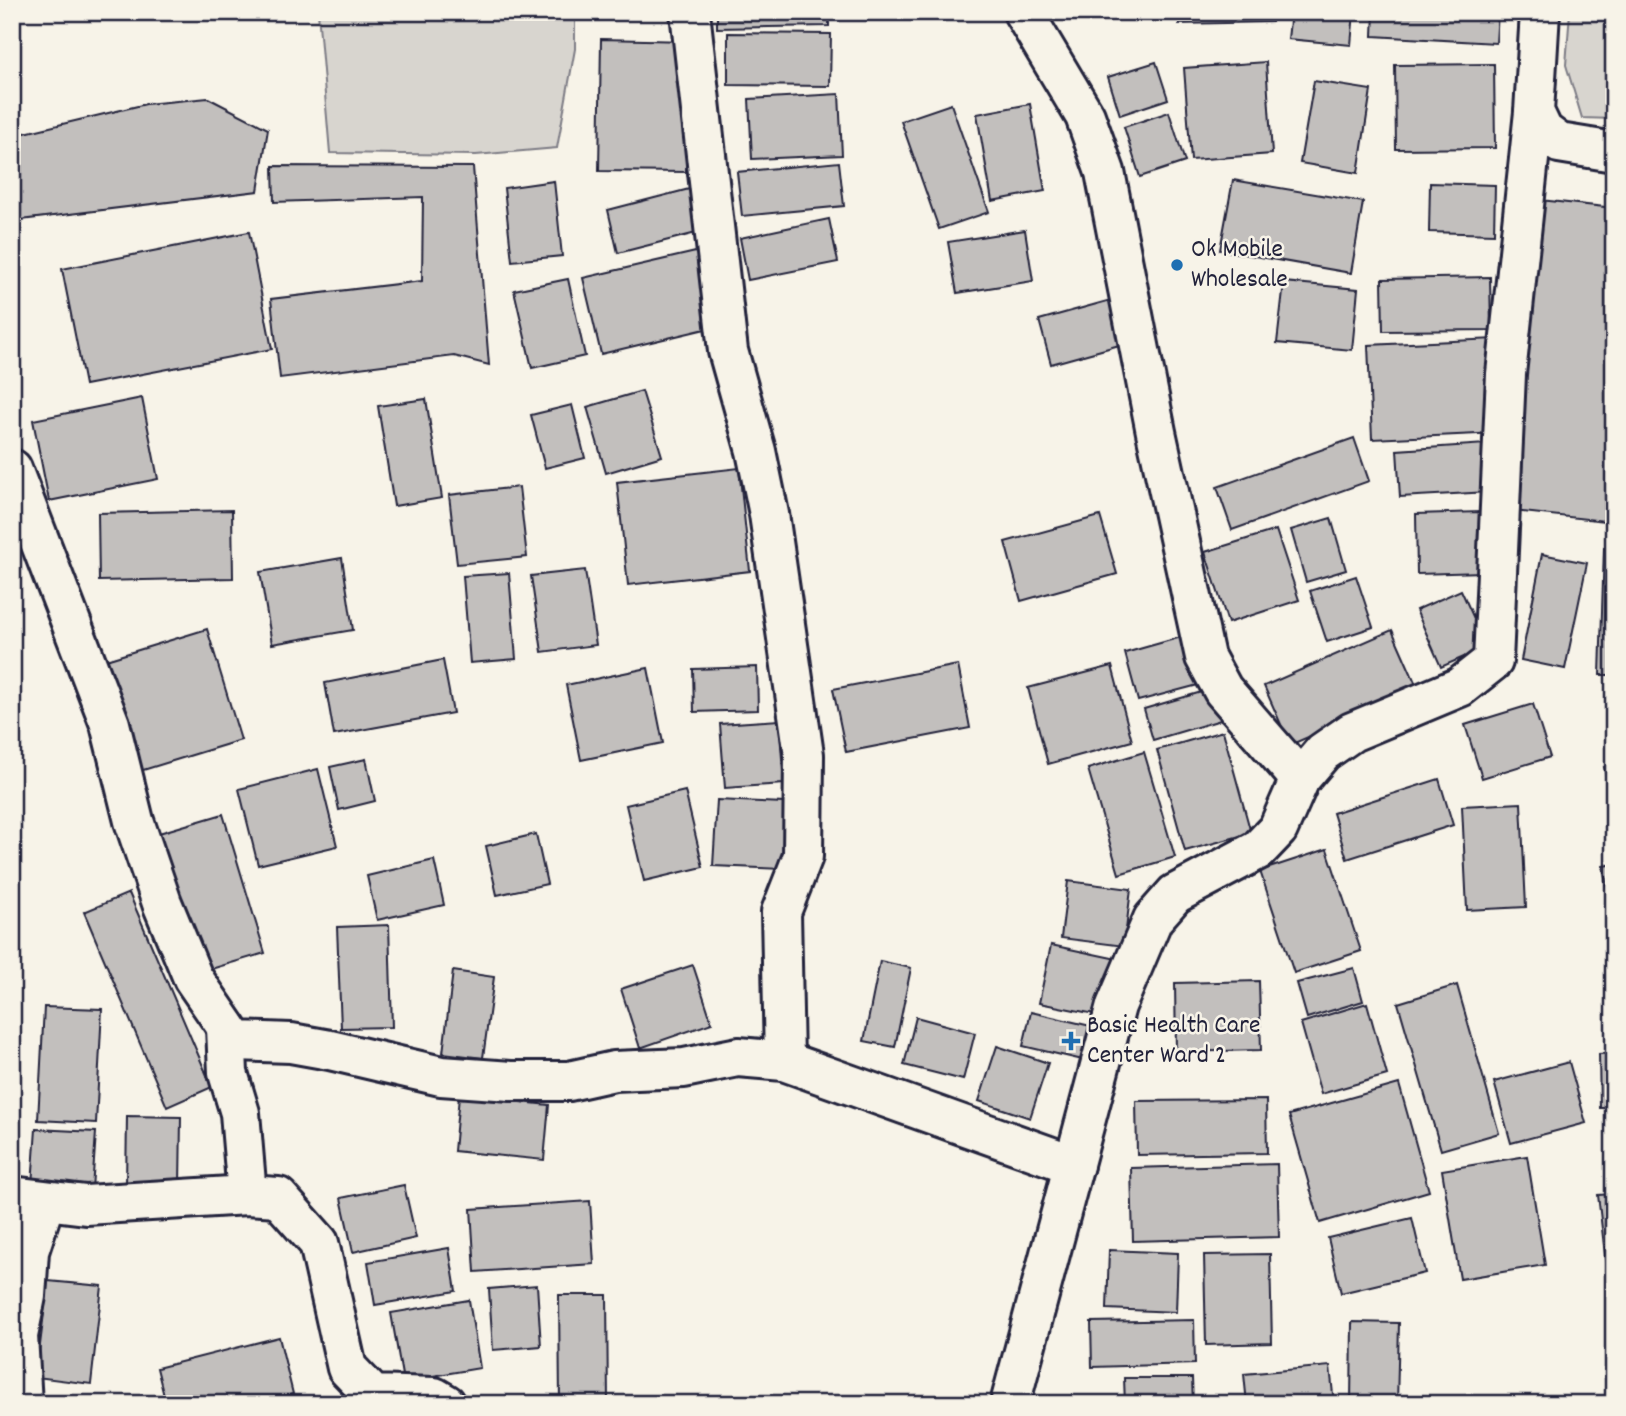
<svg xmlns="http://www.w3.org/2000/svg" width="1626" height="1416" viewBox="0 0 1626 1416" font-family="Dekko,sans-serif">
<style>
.green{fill:#d8d5cf;stroke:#7d7c85;stroke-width:2}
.building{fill:#c2bfbd;stroke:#22223b;stroke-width:2}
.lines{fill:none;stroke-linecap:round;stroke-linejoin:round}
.minor-casing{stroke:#22223b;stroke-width:44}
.tertiary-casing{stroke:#22223b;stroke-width:44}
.minor{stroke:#f7f3e8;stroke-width:38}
.tertiary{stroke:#f7f3e8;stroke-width:38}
.poi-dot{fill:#1f6fb2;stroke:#f7f3e8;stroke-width:2.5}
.labels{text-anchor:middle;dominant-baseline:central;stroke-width:5;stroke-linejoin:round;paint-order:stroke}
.poi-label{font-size:26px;fill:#22223b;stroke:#f7f3e8;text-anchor:start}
</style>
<rect width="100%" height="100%" fill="#f7f3e8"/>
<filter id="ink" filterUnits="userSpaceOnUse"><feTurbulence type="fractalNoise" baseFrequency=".0143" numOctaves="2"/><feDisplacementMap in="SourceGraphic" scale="14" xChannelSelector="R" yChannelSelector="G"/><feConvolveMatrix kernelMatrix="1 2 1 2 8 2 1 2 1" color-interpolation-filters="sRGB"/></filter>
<g filter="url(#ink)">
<g class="green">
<path d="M318 12H575V49L557 148 476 155 330 153Z"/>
<path d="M1570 12H1614V119L1582 118 1566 65Z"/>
</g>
<g class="building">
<path d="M717 12H829V26L717 28Z"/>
<path d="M1179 12H1272V22L1179 24Z"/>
<path d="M1291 12H1354L1351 45 1288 39Z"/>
<path d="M1374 12H1498L1496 43 1373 36Z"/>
<path d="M728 33 831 34 830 86 728 85Z"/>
<path d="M601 39 688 41 686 172 599 171Z"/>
<path d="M1156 62 1168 99 1120 115 1108 77Z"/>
<path d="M1266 62 1272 154 1191 160 1184 68Z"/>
<path d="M1494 64 1495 148 1396 149 1395 65Z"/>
<path d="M1314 81 1371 90 1358 173 1300 163Z"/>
<path d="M839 94 842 155 752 159 749 99Z"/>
<path d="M208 98 268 129 258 191 12 221V136L146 104Z"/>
<path d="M951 104 989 212 939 229 901 121Z"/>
<path d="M1030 104 1045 191 992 201 977 114Z"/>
<path d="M1169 112 1185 162 1140 177 1124 127Z"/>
<path d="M839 162 844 206 742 216 737 172Z"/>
<path d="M273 166 473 167 489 365 454 356 280 378 271 299 422 281 423 197 274 202Z"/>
<path d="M1233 180 1363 202 1351 273 1220 250Z"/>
<path d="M554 181 562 256 512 261 504 188Z"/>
<path d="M1430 183 1495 185 1494 234 1429 232Z"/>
<path d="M697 187 708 230 618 253 608 210Z"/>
<path d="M1540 200 1614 208V522L1504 510Z"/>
<path d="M829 219 838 262 748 280 740 238Z"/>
<path d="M1025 230 1033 281 957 293 948 242Z"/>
<path d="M249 232 272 349 85 385 62 269Z"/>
<path d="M700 251 718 326 601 354 583 278Z"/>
<path d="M1490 277 1491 330 1383 331 1382 279Z"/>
<path d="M568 279 585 356 532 368 514 290Z"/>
<path d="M1284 282 1358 289 1352 350 1277 343Z"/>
<path d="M1111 300 1123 344 1051 364 1039 320Z"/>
<path d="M1495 339 1499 433 1372 439 1368 345Z"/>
<path d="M642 391 662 456 606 473 587 407Z"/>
<path d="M142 398 158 479 49 501 33 420Z"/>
<path d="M426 399 442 498 394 506 378 406Z"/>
<path d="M572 405 585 458 545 468 531 415Z"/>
<path d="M1354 438 1369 481 1232 530 1217 487Z"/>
<path d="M1486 444 1489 492 1400 497 1397 450Z"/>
<path d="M739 468 750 571 628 585 617 482Z"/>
<path d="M519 487 527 557 457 564 449 495Z"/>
<path d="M232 510 233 578 99 581 98 513Z"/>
<path d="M1480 512 1483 572 1417 574 1416 514Z"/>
<path d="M1100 516 1117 574 1021 601 1005 542Z"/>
<path d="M1331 518 1346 570 1306 582 1291 530Z"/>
<path d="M1276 530 1299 600 1228 623 1205 552Z"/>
<path d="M1604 548 1614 549V675H1600Z"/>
<path d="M1542 554 1587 563 1565 669 1521 660Z"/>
<path d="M342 558 353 630 272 644 260 572Z"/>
<path d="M585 570 596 645 542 652 531 576Z"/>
<path d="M509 573 516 659 470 663 463 576Z"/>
<path d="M1356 576 1373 627 1327 642 1310 591Z"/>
<path d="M1461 590 1487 647 1441 667 1416 610Z"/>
<path d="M207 629 241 740 140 771 106 660Z"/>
<path d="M1392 630 1418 689 1290 745 1264 686Z"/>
<path d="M1185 636 1198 685 1138 701 1125 653Z"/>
<path d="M443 660 453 713 334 735 325 683Z"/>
<path d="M958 665 970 728 846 752 833 689Z"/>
<path d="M1112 666 1132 741 1048 764 1028 688Z"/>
<path d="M757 667 758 710 694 712 693 669Z"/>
<path d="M648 668 663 743 581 760 566 685Z"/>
<path d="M1215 688 1224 719 1153 740 1144 709Z"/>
<path d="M1533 704 1550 757 1482 778 1465 725Z"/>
<path d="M779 720 784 784 725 788 720 724Z"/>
<path d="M1223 731 1251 833 1185 851 1157 750Z"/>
<path d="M1144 752 1175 857 1119 874 1088 769Z"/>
<path d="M366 759 375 801 339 810 330 767Z"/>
<path d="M1614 765V809L1604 767Z"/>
<path d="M318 769 337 846 258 865 239 789Z"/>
<path d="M1439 779 1453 825 1347 859 1333 813Z"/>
<path d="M685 791 703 867 644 881 626 805Z"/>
<path d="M717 800 785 803 782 869 713 866Z"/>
<path d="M1521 803 1526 907 1467 910 1462 806Z"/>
<path d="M223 814 265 953 201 972 159 833Z"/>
<path d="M536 834 547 884 497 895 486 846Z"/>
<path d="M1327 849 1361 951 1294 973 1260 871Z"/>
<path d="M434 860 444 905 377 920 367 876Z"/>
<path d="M1614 864V929L1603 866Z"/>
<path d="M1068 881 1131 889 1124 946 1061 938Z"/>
<path d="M129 893 212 1087 167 1107 84 912Z"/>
<path d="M389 925 392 1027 341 1028 337 927Z"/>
<path d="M1051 945 1117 959 1105 1016 1039 1003Z"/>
<path d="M880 961 911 968 895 1047 864 1041Z"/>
<path d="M693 965 712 1023 640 1048 621 989Z"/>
<path d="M1354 968 1363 1001 1307 1018 1297 983Z"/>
<path d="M453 971 494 977 483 1058 443 1053Z"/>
<path d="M1259 981 1261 1050 1176 1052 1175 983Z"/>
<path d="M1457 985 1499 1133 1441 1150 1398 1003Z"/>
<path d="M1367 1003 1387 1075 1321 1094 1301 1023Z"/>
<path d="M44 1007 102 1009 96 1123 38 1120Z"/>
<path d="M1031 1012 1095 1027 1087 1061 1023 1046Z"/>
<path d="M916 1017 975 1033 963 1080 904 1065Z"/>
<path d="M997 1046 1048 1063 1030 1118 979 1101Z"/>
<path d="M1614 1053V1108H1600L1599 1054Z"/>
<path d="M1569 1062 1586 1123 1511 1143 1494 1082Z"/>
<path d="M1399 1084 1429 1191 1320 1223 1289 1115Z"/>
<path d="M459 1096 549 1105 544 1160 454 1151Z"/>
<path d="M1266 1100 1267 1153 1137 1155 1136 1101Z"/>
<path d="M127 1116 181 1117 180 1186 126 1185Z"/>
<path d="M36 1129 96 1132 92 1189 32 1185Z"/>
<path d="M1527 1156 1545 1265 1460 1279 1442 1170Z"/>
<path d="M1277 1164 1279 1237 1133 1241 1131 1168Z"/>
<path d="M404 1185 416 1238 353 1252 341 1198Z"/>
<path d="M1614 1194V1270L1607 1271 1598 1195Z"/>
<path d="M590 1201 594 1264 475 1272 471 1209Z"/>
<path d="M1412 1218 1425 1273 1341 1293 1328 1238Z"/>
<path d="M449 1248 456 1291 375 1305 368 1262Z"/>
<path d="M1109 1250 1178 1253 1176 1312 1107 1309Z"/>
<path d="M1270 1254 1272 1343 1206 1345 1204 1255Z"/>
<path d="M48 1281 102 1286 91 1384 36 1377Z"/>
<path d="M537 1285 541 1346 493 1350 489 1289Z"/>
<path d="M559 1295H607L608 1404H560Z"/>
<path d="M469 1300 480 1368 403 1381 391 1313Z"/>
<path d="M1194 1320 1195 1364 1092 1367 1091 1322Z"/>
<path d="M1352 1322 1399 1323 1397 1404H1351Z"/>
<path d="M279 1337 293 1394 254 1404H166L157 1368Z"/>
<path d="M1330 1366 1334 1404H1247L1244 1374Z"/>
<path d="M1124 1378H1192L1193 1404H1125Z"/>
</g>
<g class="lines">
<g class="minor-casing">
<g id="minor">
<path d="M690 12 728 351 756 451 769 514 804 755 803 856 781 912 784 1061"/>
<path d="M1023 12 1085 116 1105 172 1156 432 1205 657 1223 690 1300 779"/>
<path d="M12 469 110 724 134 821 162 903 193 978 236 1041 291 1043 330 1050 441 1076 511 1081H569L614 1071 684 1068 738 1057 784 1061 1074 1165"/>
<path d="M226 1027 228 1073 240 1113 247 1195"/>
<path d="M12 1196 86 1205 247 1195 278 1197 319 1243 347 1368 373 1395 434 1397 446 1404"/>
<path d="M22 1404 18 1336 26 1296 29 1251 45 1202"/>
<path d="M1010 1404 1116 1006 1153 919 1175 894 1258 850 1278 829 1300 779 1323 752 1352 732 1460 687 1493 661 1506 374 1534 112"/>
</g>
</g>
<g class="tertiary-casing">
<path id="tertiary" d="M1540 12 1534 112 1543 131 1559 143 1614 152"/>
</g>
<use href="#minor" class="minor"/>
<use href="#tertiary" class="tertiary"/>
</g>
</g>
<g class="poi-dot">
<circle cx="1177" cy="265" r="7"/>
<path d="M1067.5 1030.5h7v7h7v7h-7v7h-7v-7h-7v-7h7z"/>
</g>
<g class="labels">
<g class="poi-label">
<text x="1191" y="250">Ok Mobile<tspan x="1191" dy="30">Wholesale</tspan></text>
<text x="1087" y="1026">Basic Health Care<tspan x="1087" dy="30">Center Ward 2</tspan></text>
</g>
</g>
<rect width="1626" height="1416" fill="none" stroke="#f7f3e8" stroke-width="42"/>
<rect x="21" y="21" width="1584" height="1374" fill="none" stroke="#22223b" stroke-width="2.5" filter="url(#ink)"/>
</svg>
